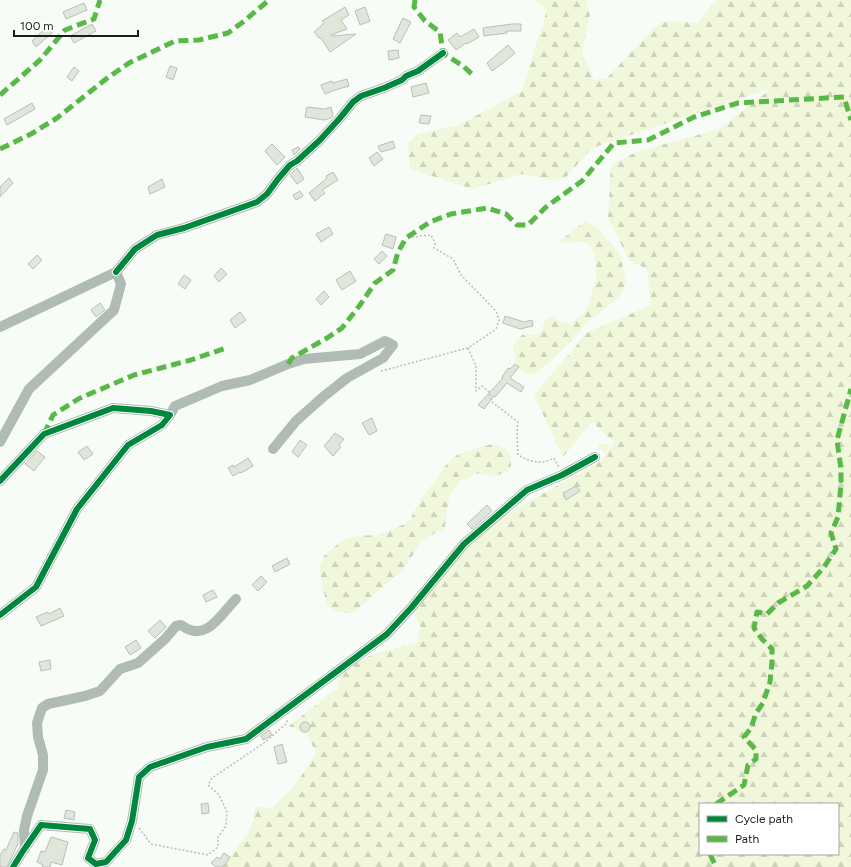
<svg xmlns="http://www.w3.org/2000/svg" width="851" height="867" viewBox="0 0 851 867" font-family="Figtree,sans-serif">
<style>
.forest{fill:url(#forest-firs);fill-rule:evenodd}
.green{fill:#f0f7db}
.building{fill:#dee7da;stroke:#bbbeba}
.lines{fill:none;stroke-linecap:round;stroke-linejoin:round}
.path{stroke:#b7bfbb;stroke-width:1.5;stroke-dasharray:2 2;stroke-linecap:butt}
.minor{stroke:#b1bbb6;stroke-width:10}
.quiet{stroke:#58b947;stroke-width:5;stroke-dasharray:10 5;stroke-linecap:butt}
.cycleway-casing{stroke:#fff;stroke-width:8}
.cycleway{stroke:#00873e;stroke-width:6}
</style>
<defs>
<pattern id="forest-firs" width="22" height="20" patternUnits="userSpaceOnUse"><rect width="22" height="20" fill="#f0f7db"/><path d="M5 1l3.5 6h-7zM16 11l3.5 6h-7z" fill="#cdd3bb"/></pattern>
</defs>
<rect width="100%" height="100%" fill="#f7fcf7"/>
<g class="forest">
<path d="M535 0H586L590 14 582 53 594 80 607 78 655 27 667 21 697 23 717 0H851V867H223L252 827 255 807 272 808 293 788 316 754 308 735 289 726 338 688 342 671 373 654 417 643 421 628 413 611 464 551 501 517 601 461 614 442 592 422 563 457 534 395 588 332 651 305 647 269 629 260 608 217 611 165 636 152 719 129 772 88 592 148 567 176 556 181 521 174 473 189 410 169 408 143 418 134 459 125 522 91 547 10ZM700 804H838V854H700Z"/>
<path d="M585 221 597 227 620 254 626 282 621 294 611 304 588 321 570 343 535 375C514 369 518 367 513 347 525 327 523 338 540 333L546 319 552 316 557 320 571 324C575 320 581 317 585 312 589 306 596 282 596 274 597 265 595 248 586 243 579 239 568 245 559 242Z"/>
<path d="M492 444 505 448 510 453 511 465 508 471 495 476 480 473 473 474 468 479 461 480 449 498 444 533 438 531 420 543 404 569 353 613 339 612 327 606 319 569 324 556 340 542 355 536 378 535 405 524 410 520 421 498 440 475 443 468 458 454Z"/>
</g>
<path class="green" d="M600 443 610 445 605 453 598 447Z"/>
<g class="building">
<path d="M84 3 87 10 66 19 63 12Z"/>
<path d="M345 7 349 15 341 20 347 29 331 35 332 36 356 34 330 52 321 38 320 39 314 32 324 23 322 21Z"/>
<path d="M365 7 370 21 360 25 355 11Z"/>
<path d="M403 18 411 22 400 43 393 39Z"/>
<path d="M92 24 96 31 74 43 70 36Z"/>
<path d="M512 24H521V31H506L507 33 484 36 483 28Z"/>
<path d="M47 27 52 33 36 47 32 41Z"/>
<path d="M474 29 479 37 467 44 466 43 456 50 448 40 457 33 460 37Z"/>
<path d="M508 45 515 53 503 63 492 71 487 63Z"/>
<path d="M398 50 399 58 389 60 388 51Z"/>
<path d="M170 66 177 68 173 80 166 77Z"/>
<path d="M74 67 79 71 72 81 67 77Z"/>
<path d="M347 79 349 86 335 90 325 94 321 85 332 81 333 83Z"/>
<path d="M426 83 429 93 413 97 411 87Z"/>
<path d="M32 103 35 109 7 125 4 119Z"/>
<path d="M307 107 324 109 331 107 333 116 331 118 324 120 305 117Z"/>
<path d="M421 115 431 116 429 124 419 123Z"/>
<path d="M393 141 395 148 381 152 378 146Z"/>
<path d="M272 144 285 157 277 165 265 151Z"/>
<path d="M299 147 300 149 294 155 292 150Z"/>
<path d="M377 152 383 159 374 166 369 158Z"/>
<path d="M297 168 304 179 297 184 290 175Z"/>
<path d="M333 172 338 180 322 190 325 193 315 201 309 193 327 178 326 176Z"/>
<path d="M9 178 13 183 0 197V187Z"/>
<path d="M162 179 165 187 150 194 148 187Z"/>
<path d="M300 191 303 196 296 200 293 195Z"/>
<path d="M329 227 333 234 321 242 316 234Z"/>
<path d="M386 234 396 237 393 249 382 245Z"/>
<path d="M382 251 387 256 379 264 374 259Z"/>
<path d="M37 255 42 260 33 269 28 264Z"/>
<path d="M221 268 227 274 219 282 214 276Z"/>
<path d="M350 271 356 281 342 290 336 280Z"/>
<path d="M184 275 191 280 185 289 178 284Z"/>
<path d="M324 291 329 297 321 305 316 299Z"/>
<path d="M100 303 105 310 96 317 91 310Z"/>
<path d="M240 312 246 320 235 328 230 320Z"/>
<path d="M505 316 524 322 532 320 533 326 520 329 503 323Z"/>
<path d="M515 364 519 367 510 378 524 387 521 392 507 383 495 397 494 396 484 409 478 405 503 378 502 377 508 368 510 369Z"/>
<path d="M372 418 377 431 369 435 362 423Z"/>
<path d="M335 433 344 439 339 445 341 447 333 456 324 446Z"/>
<path d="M300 440 307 445 298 457 292 452Z"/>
<path d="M87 446 93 454 84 460 78 452Z"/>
<path d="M37 451 45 457 34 471 25 464Z"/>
<path d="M248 458 253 466 241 473 240 472 233 476 228 468 233 465 234 467Z"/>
<path d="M576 486 580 491 566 500 563 493Z"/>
<path d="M487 505 492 511 472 529 467 524Z"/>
<path d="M287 558 290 564 275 572 272 566Z"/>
<path d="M261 576 267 582 258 591 252 585Z"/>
<path d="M213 590 217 597 206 602 203 595Z"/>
<path d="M60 608 64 616 41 626 36 617 48 612 49 614Z"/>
<path d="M160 620 166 627 155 638 148 631Z"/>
<path d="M136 640 141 648 130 655 125 647Z"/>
<path d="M50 660 51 669 41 671 39 662Z"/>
<circle cx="305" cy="727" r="5"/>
<path d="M269 730 272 735 263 740 261 736Z"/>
<path d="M282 744 287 762 278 764 274 747Z"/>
<path d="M208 803 209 813 202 814 201 804Z"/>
<path d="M66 810 75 812 74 820 64 818Z"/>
<path d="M14 832 18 833V844L7 867H0V855L4 849 6 850Z"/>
<path d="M51 837 68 842 62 865 51 862 50 867H42L43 865 37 862 41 851 45 852Z"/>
<path d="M224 853 230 857 227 862 223 867H216L211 863 217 857 220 859Z"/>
</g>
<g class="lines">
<g class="path">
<path d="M468 348 476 366V391L482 386 489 392 492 402 518 422 517 433 518 455C531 462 540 465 554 458L558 466H560"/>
<path d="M381 371 468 348 496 329 499 320 496 311 461 275 453 259 434 248 435 243 431 235 406 238"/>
<path d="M139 828 151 844 208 855 218 847V837L226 826 227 812 219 795 208 785 212 778 264 743 287 723V720"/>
</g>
<g class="minor">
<path d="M116 272 135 249 157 235 184 228 257 202 267 194 278 179 290 165 297 161 320 140 340 118 353 102 361 96 384 88 402 80 406 76 418 71 443 53"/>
<path d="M0 327 116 272 121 284 114 310 29 389 0 442"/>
<path d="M170 415 175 406 222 386 250 380 288 364 304 359 360 354 385 341 393 345 383 358 347 378 323 397 296 421 273 449"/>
<path d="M0 481 44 434 113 408 151 411 170 415 162 425 128 445 77 509 36 587 0 615"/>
<path d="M25 849 24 830 27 816 43 770V755L38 737 37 723 42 708 48 704 85 696 100 691 120 669 138 663 165 639 176 626 181 625C206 644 220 615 236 599"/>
<path d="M13 867 23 851 41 825 90 829 95 840 88 858 96 864 106 862 126 840 132 821 139 777 150 767 207 747 246 739 387 634 411 608 464 544 527 490 562 475 595 457"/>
</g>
<g class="quiet">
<path d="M415 0 414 7 425 21 440 32 443 53 463 66 474 76"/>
<path d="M0 95 40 60 65 30 94 19 100 0"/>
<path d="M0 149 31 134 57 118 106 79 129 63 175 41 199 40 228 33 243 22 269 0"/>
<path d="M288 364 292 358 327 338 342 328 360 305 375 283 393 270 398 252 406 238 430 222 451 214 487 208 506 214 517 225H528L546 207 582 181 614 143 648 140 694 117 738 103 844 97 851 120"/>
<path d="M44 434 53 415 80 398 134 375 191 360 226 348"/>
<path d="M716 804 744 785 748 765 756 759V750L744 737 751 728 756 713 763 703 770 682 772 662V649L762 639 754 628 757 612 767 614 778 603 807 586 824 567 836 549 831 533 838 517 841 484V469L837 440 851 389"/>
<path d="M710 854 716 867"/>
</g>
<g class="cycleway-casing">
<g id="cycleway">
<path d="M116 272 135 249 157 235 184 228 257 202 267 194 278 179 290 165 297 161 320 140 340 118 353 102 361 96 384 88 402 80 406 76 418 71 443 53"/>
<path d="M0 481 44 434 113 408 151 411 170 415 162 425 128 445 77 509 36 587 0 615"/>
<path d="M13 867 23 851 41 825 90 829 95 840 88 858 96 864 106 862 126 840 132 821 139 777 150 767 207 747 246 739 387 634 411 608 464 544 527 490 562 475 595 457"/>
</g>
</g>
<use href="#cycleway" class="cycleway"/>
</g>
<rect x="699" y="803" width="140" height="52" fill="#ffffff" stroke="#a4a5a4"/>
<rect x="707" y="816" width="20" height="6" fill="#00873e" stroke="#a4a5a4"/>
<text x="735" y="823" font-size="12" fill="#1b1f1c">Cycle path</text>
<rect x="707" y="836" width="20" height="6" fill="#58b947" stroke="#a4a5a4"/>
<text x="735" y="843" font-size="12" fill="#1b1f1c">Path</text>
<path d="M14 30v6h124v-6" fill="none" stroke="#1b1f1c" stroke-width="2"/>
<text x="20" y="30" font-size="12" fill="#1b1f1c" stroke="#ffffff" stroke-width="3" paint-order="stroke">100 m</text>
</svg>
